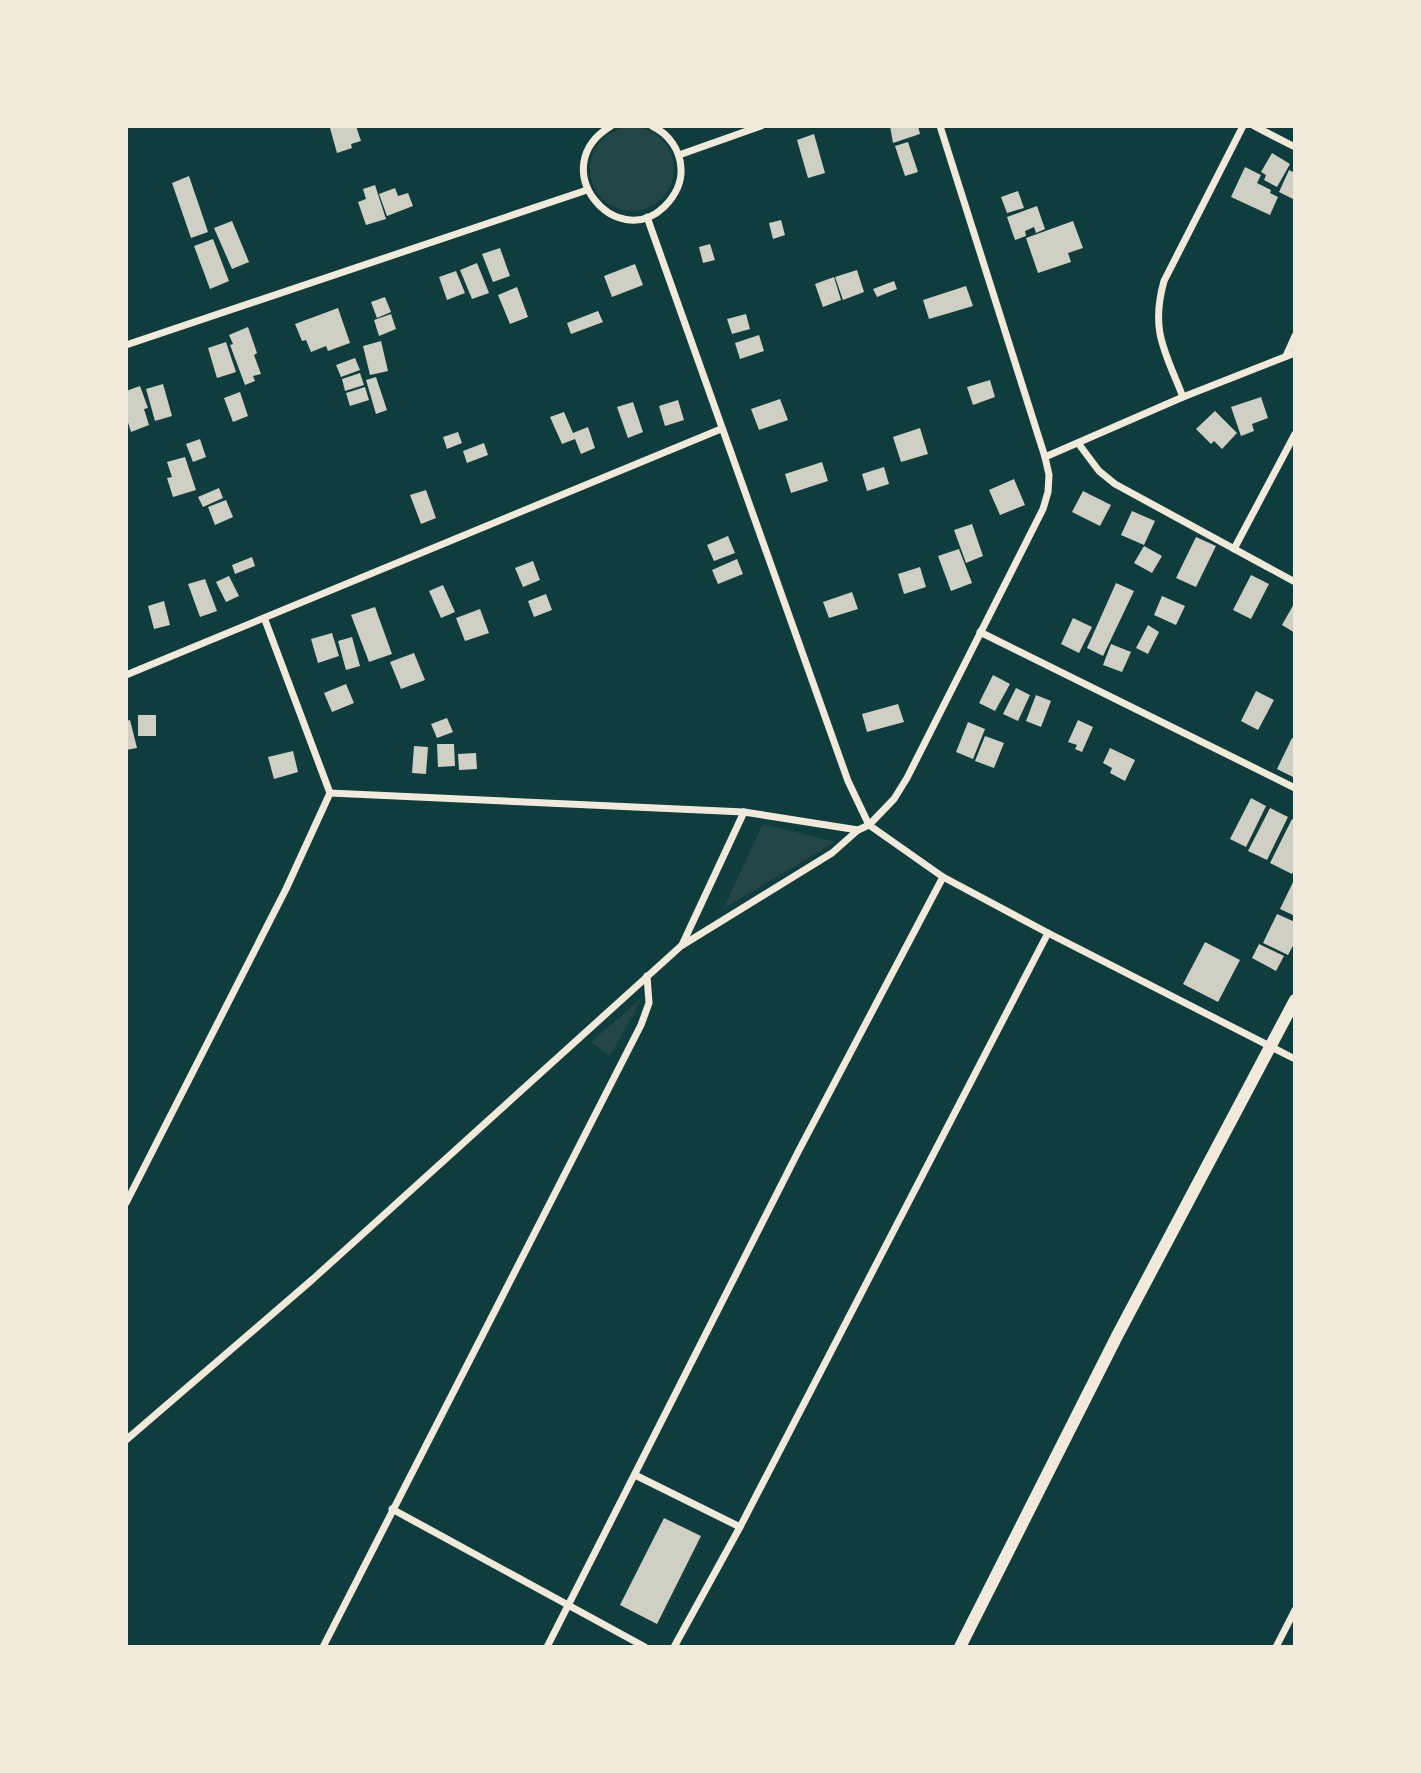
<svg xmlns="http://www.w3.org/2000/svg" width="1421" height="1773" viewBox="0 0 1421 1773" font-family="Lato,sans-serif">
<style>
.green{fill:#244646}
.building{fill:#cfcfc3}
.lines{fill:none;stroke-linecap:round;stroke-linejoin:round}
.minor{stroke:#f1e9da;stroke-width:7}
.tertiary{stroke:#f1e9da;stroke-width:12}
</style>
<rect width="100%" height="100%" fill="#0f3d3e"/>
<g class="green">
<circle cx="632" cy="169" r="42"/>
<path d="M763 824 835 842 723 909Z"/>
<path d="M642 998 610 1056 591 1042Z"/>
</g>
<g class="building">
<path d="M334 126H356L361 141 351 144 352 148 337 153 330 128Z"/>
<path d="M890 126H918L920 134 893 143Z"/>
<path d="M814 134 825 173 808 178 797 140Z"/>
<path d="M908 142 918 172 905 176 895 146Z"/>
<path d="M1272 153 1290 164 1277 187 1264 180 1266 175 1261 172Z"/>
<path d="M1245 167 1261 175 1257 183 1271 190 1270 193 1278 197 1270 215 1231 197Z"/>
<path d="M1289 170 1295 173V200L1279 192Z"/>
<path d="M189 176 208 232 191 238 172 183Z"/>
<path d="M375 185 386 219 366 225 358 202 366 199 363 189Z"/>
<path d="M395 188 398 196 408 193 413 206 387 216 379 194Z"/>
<path d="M1018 191 1024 208 1007 213 1001 197Z"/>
<path d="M1037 206 1045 229 1036 233 1034 227 1025 231 1026 236 1015 240 1007 217Z"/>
<path d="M781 220 785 235 773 239 769 223Z"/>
<path d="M232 221 249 262 232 269 214 228Z"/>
<path d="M1073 221 1083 248 1068 253 1071 262 1038 273 1026 238Z"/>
<path d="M213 239 229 281 210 289 194 246Z"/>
<path d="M710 244 715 260 703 263 699 247Z"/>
<path d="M500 248 510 276 493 282 482 254Z"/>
<path d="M477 263 489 293 472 299 460 270Z"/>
<path d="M635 264 643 285 612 297 604 276Z"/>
<path d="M857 270 864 292 843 300 835 277Z"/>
<path d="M456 271 465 293 447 300 439 277Z"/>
<path d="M834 277 841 300 823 307 815 284Z"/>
<path d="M894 281 897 289 877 297 873 289Z"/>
<path d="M966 286 973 306 929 319 923 300Z"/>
<path d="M517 287 528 317 510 324 498 295Z"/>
<path d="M385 297 391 312 377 318 371 302Z"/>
<path d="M338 308 350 343 328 351 326 346 311 352 306 340 302 341 295 324Z"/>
<path d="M598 311 603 322 571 334 567 323Z"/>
<path d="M391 314 396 329 379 336 374 320Z"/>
<path d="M746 314 750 329 732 334 727 319Z"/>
<path d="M248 327 257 353 254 355 261 374 253 376 255 381 245 385 230 345 233 344 229 335Z"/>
<path d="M759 335 764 351 740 359 735 343Z"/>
<path d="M381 341 388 371 370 375 363 346Z"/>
<path d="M226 342 236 372 217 378 208 348Z"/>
<path d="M355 358 360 370 341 377 336 365Z"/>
<path d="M360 373 364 385 345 391 342 379Z"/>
<path d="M376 377 387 410 376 414 366 380Z"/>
<path d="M990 380 995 397 973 405 967 387Z"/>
<path d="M163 384 172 416 155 421 146 389Z"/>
<path d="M140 386 148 408 144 409 149 425 131 432 126 416V391Z"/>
<path d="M365 387 369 400 350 406 346 393Z"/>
<path d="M240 392 248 416 233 422 224 398Z"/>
<path d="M1261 397 1268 418 1252 424 1254 431 1241 436 1231 407Z"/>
<path d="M780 399 788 420 759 430 751 409Z"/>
<path d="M678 400 684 420 665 426 659 406Z"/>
<path d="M633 402 643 432 628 438 617 407Z"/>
<path d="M1215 411 1237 433 1222 449 1214 441 1211 444 1196 429Z"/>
<path d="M564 412 573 433 588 427 595 448 581 454 575 439 562 444 550 417Z"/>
<path d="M920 428 928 454 901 462 893 437Z"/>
<path d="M458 432 462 443 447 449 443 437Z"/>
<path d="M200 439 206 457 193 462 186 444Z"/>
<path d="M484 443 488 455 467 463 463 451Z"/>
<path d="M185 457 196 490 173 497 167 478 172 477 167 462Z"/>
<path d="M822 462 828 481 791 493 785 474Z"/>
<path d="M884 467 889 484 867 491 862 474Z"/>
<path d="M1014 479 1025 505 1000 515 989 490Z"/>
<path d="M219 488 223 498 203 507 198 497Z"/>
<path d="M426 490 436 518 421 524 410 495Z"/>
<path d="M1083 491 1111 505 1100 526 1072 512Z"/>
<path d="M226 500 233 517 215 525 208 507Z"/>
<path d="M1132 511 1155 521 1144 545 1121 535Z"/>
<path d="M972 524 983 556 966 563 954 530Z"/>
<path d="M728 536 735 553 714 561 707 545Z"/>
<path d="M1196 537 1216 546 1196 587 1176 578Z"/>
<path d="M1144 546 1162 556 1152 573 1134 563Z"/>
<path d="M959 549 972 583 951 591 938 556Z"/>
<path d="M252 557 255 566 235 574 232 565Z"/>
<path d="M737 559 743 574 718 584 712 570Z"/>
<path d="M533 561 540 580 523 587 515 568Z"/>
<path d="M920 567 926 587 904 594 898 574Z"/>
<path d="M1251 575 1269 584 1251 619 1233 610Z"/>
<path d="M229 576 239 596 226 602 216 582Z"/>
<path d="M205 579 217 611 200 617 188 584Z"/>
<path d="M1116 583 1134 591 1103 656 1087 648Z"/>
<path d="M443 585 455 612 441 618 429 591Z"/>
<path d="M852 592 858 609 829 618 823 602Z"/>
<path d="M546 594 552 610 534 617 528 601Z"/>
<path d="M1162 596 1185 606 1176 625 1154 615Z"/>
<path d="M164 601 170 625 154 629 148 606Z"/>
<path d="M1295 602V633L1282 625Z"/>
<path d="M375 607 392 654 369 662 351 615Z"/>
<path d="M480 609 489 633 465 641 456 618Z"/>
<path d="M1073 618 1092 627 1079 653 1061 644Z"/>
<path d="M1148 625 1159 632 1148 654 1136 648Z"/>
<path d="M332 633 339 656 318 663 311 639Z"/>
<path d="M352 637 360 666 346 670 338 641Z"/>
<path d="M1111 644 1131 652 1122 672 1103 665Z"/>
<path d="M414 653 425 680 401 689 390 662Z"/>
<path d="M993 675 1010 684 995 711 979 703Z"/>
<path d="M346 684 354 703 332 712 324 693Z"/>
<path d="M1016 688 1030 695 1018 721 1003 714Z"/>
<path d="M1256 691 1274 700 1258 730 1241 721Z"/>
<path d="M1036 695 1051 701 1041 727 1026 721Z"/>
<path d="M898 704 904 722 867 732 862 714Z"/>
<rect x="138" y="715" width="18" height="21"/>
<path d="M447 718 453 732 437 738 431 724Z"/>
<path d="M130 720 137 748 126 750V721Z"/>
<path d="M1078 720 1093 727 1082 752 1075 749 1077 745 1068 742Z"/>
<path d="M968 722 985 729 973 759 956 752Z"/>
<path d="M985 736 1004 743 994 768 975 761Z"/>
<path d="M1292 738 1295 739V778L1277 769Z"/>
<path d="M437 744H454L455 766 438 767Z"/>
<path d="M414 746 428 747 426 774 412 773Z"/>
<path d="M1110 748 1135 760 1125 781 1110 773 1112 768 1103 763Z"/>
<path d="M293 751 298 772 274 779 268 757Z"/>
<path d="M476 753 477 769 459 770 458 754Z"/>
<path d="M1251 798 1266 806 1246 847 1230 839Z"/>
<path d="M1270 808 1288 817 1267 860 1248 851Z"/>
<path d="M1292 819 1295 821V868L1292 874 1270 863Z"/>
<path d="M1295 878V916L1280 909Z"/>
<path d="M1277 914 1295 922V942L1288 955 1263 943Z"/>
<path d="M1205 942 1240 960 1218 1002 1183 984Z"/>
<path d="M1259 944 1284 956 1276 971 1252 958Z"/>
<path d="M664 1518 701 1536 657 1624 620 1605Z"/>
</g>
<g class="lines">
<g class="minor">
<path d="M611 126C543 167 616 253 664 207 675 196 682 183 681 168 680 150 669 134 652 126"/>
<path d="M1254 126 1295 147"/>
<path d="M679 155 761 126"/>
<path d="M647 217 848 781 869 825"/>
<path d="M126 345 587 190"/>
<path d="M1286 356 1295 336"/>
<path d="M1183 397C1165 351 1150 331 1164 281L1243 126"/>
<path d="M1078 443 1099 471 1115 484 1295 582"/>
<path d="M1045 457 1183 397 1295 353"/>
<path d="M1234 549 1295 434"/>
<path d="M265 620 330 793"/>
<path d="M980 632 1295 788"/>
<path d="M126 675 721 429"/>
<path d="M330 793 744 812 858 830"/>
<path d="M869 825 943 877 1048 933 1295 1059"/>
<path d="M682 945 744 812"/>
<path d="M126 1203 286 889 330 793"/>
<path d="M126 1440 313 1279 681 946 832 853 858 830 869 825 894 799 907 778 1043 509 1048 492 1049 475 1045 457 940 126"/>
<path d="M635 1475 740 1527"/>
<path d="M392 1509 645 1647"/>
<path d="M323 1647 641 1025 649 1003 647 976"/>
<path d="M547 1647 798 1152 943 877"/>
<path d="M674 1647 740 1527 1048 933"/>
<path d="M1276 1647 1295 1610"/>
</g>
<path class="tertiary" d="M960 1647 1117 1336 1295 1000"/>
</g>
<rect width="1421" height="1773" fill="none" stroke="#f1e9da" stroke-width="256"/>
</svg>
